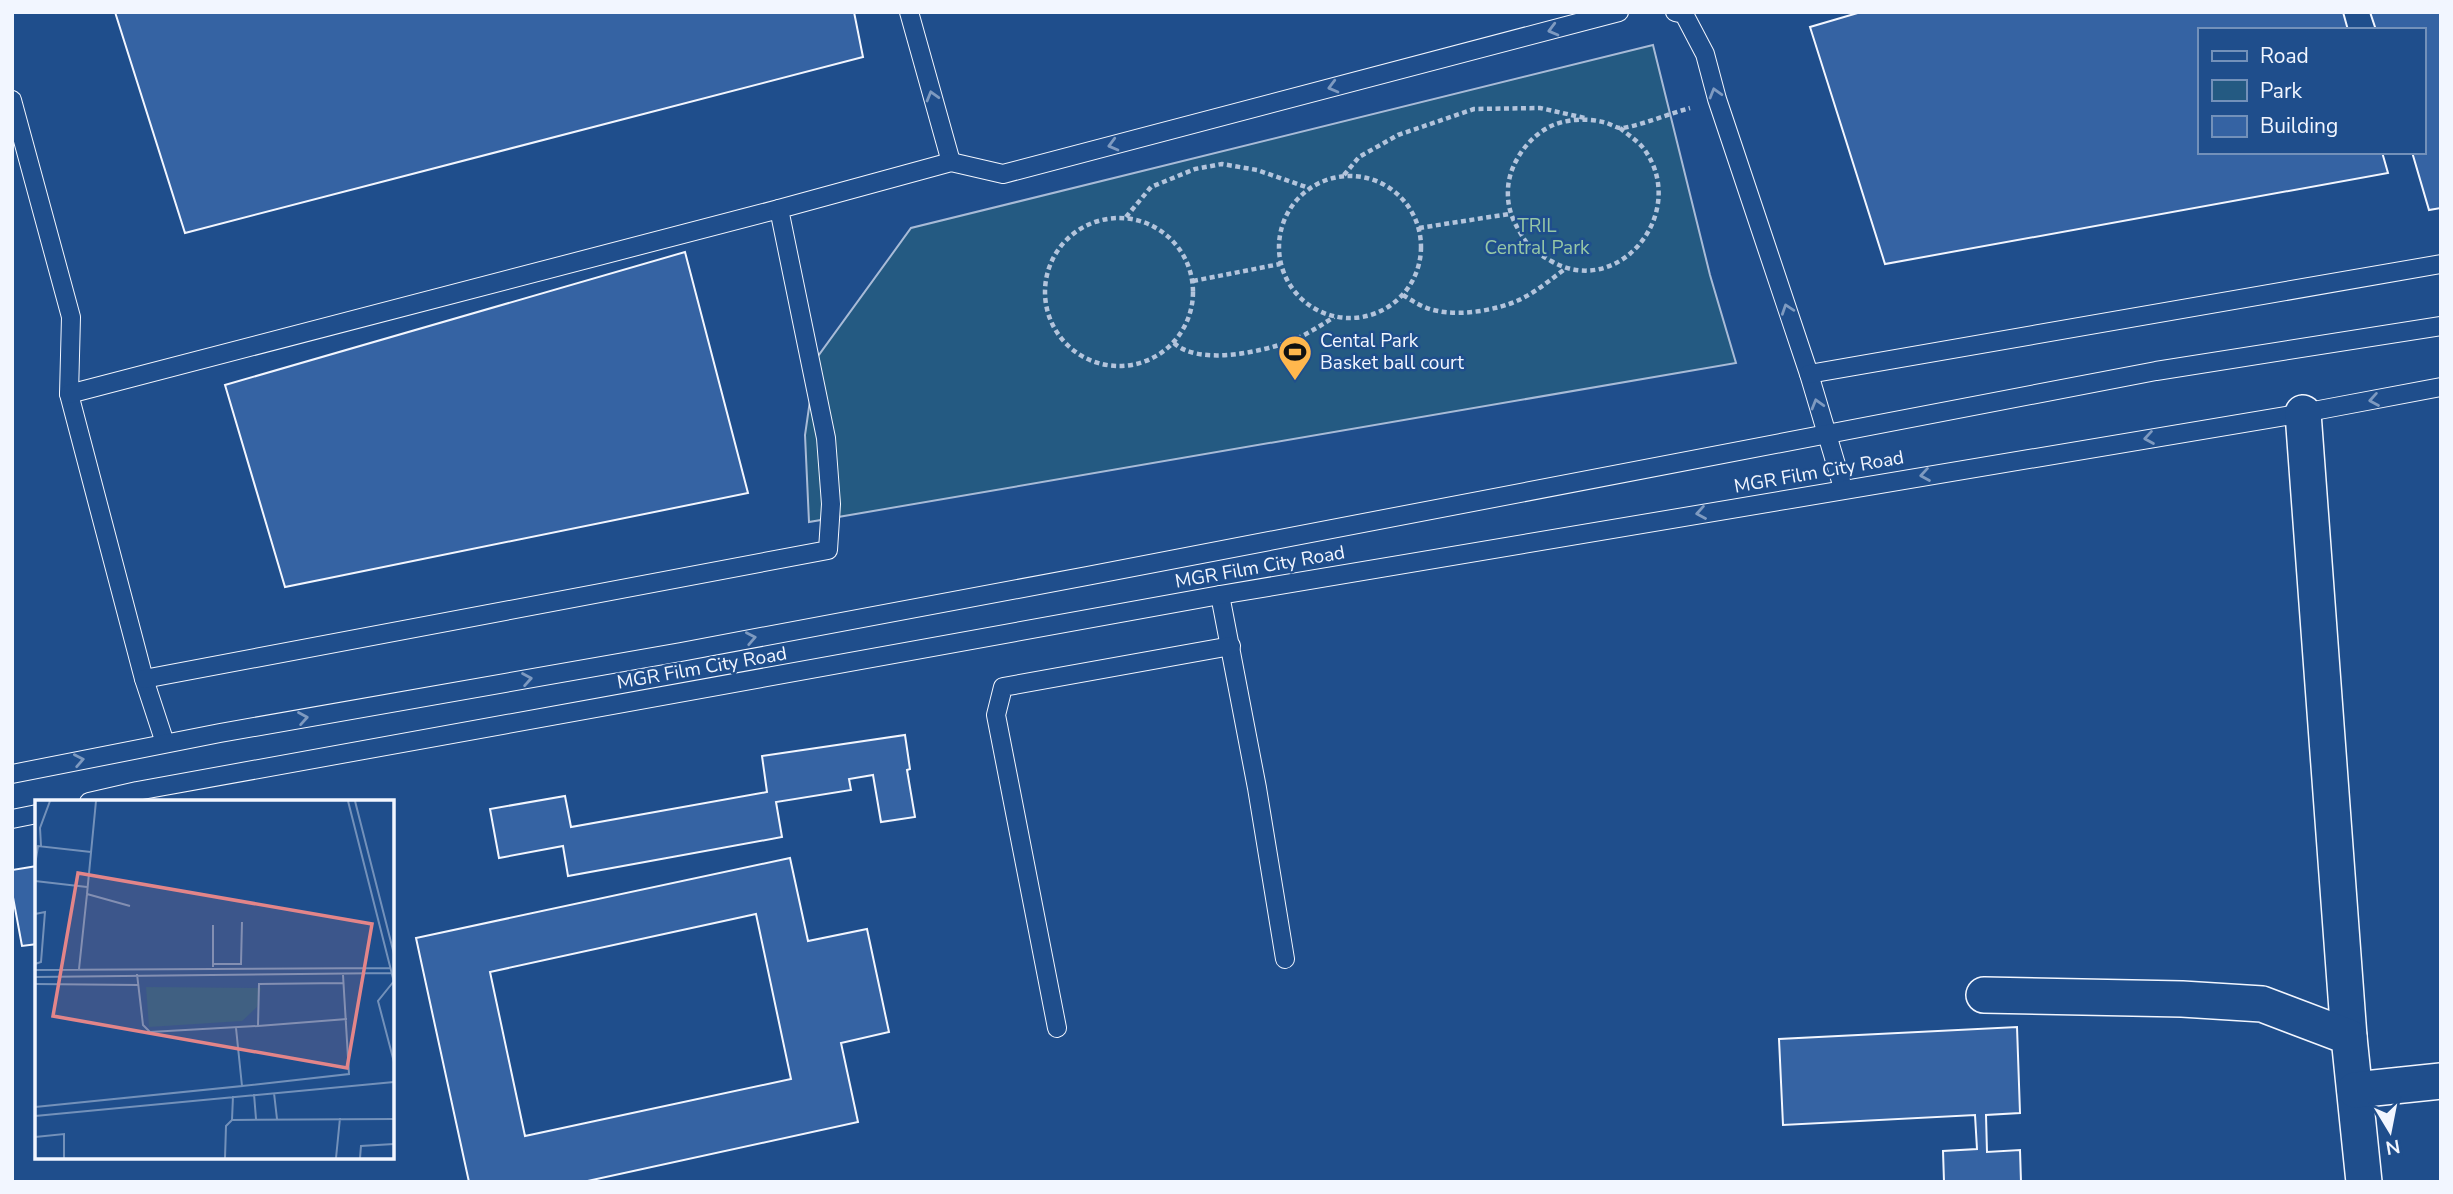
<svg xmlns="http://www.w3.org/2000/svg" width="2453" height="1194" viewBox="0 0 2453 1194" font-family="'Nunito Sans',sans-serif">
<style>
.green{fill:#245a82;stroke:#a8bbd7;stroke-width:2}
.building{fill:#3563a3;stroke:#f2f6ff;stroke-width:2;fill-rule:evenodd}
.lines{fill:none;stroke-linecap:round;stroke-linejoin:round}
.service-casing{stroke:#f2f6ff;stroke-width:20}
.minor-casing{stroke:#f2f6ff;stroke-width:38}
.path{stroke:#b3c4dc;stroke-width:4.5;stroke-dasharray:5 3.5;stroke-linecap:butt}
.service{stroke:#1f4e8c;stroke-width:18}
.minor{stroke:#1f4e8c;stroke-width:35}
.oneway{stroke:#7e9ac0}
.labels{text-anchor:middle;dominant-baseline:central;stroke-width:5;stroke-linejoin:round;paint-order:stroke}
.park-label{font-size:19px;fill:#97c8a6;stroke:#1f4e8c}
.poi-label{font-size:19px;fill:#f2f6ff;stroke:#1f4e8c;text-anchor:start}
.street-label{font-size:19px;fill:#f2f6ff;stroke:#1f4e8c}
.inset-road{fill:none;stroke:#7391ba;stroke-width:2}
.view{fill:#e38589;fill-opacity:0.15;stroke:#e38589;stroke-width:3.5}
.inset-edge{fill:none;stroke:#f2f6ff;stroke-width:3.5}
</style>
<rect width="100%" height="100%" fill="#1f4e8c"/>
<path class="green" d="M1653 45 1710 275 1736 363 809 522 805 435 816 359 911 228Z"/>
<g class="building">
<path d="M115 12H854L863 57 185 233Z"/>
<path d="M1861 12H2343L2348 30H2199V152H2382L2388 173 1885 264 1810 27Z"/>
<path d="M2370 12H2441V208L2429 210 2412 152H2423V30H2376Z"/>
<path d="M685 252 748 493 285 587 225 385Z"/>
<path d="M905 735 910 769 907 770 915 817 881 822 873 775 849 779 851 790 776 802 782 837 568 876 563 846 499 858 490 809 565 796 571 827 767 792 762 756Z"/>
<path d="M790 858 808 941 867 929 889 1032 841 1043 858 1122 583 1182H469L416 938ZM756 914 791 1079 525 1136 490 972Z"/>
<path d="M37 866V944L22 946 12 892V870Z"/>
<path d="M2017 1027 2020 1113 1986 1115 1987 1152 2020 1150 2021 1182H1944L1943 1151 1977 1149 1975 1115 1783 1125 1779 1039Z"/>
</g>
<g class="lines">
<g class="service-casing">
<g id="service">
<path d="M909 12 951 162"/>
<path d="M1675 12 1684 14 1705 54 1717 99 1809 374 1843 488"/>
<path d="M12 100 71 317 69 394 144 679 165 743"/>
<path d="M1809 374 2441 264"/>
<path d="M69 394 779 209"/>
<path d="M1220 595 1257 788 1285 959"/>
<path d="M144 679 828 550 831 504 826 438 779 209 951 162 1003 174 1619 12"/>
<path d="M12 774 220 733 681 652 1087 576 2156 371 2441 326"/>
<path d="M89 802 137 791 1220 595 2303 413 2441 387"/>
<path d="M12 819 37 814"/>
<path d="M1057 1028 996 715 1003 687 1231 646"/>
</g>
</g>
<g class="minor-casing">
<g id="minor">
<path d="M2303 413 2349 1037"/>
<path d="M1984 995 2182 999 2262 1004 2349 1037 2364 1182"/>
<path d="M2355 1090 2441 1081"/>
</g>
</g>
<g class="path">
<path d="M1620 128C1628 135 1638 141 1644 149 1690 212 1619 300 1551 261 1536 252 1530 250 1521 234 1512 219 1507 207 1508 189 1509 164 1528 137 1551 126 1566 119 1587 118 1603 122 1610 123 1616 129 1623 128 1645 124 1668 114 1690 108"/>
<path d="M1344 175 1359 157 1398 135 1474 109 1540 108 1585 118"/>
<circle cx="1350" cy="247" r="71"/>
<path d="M1126 217 1151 187 1195 169 1222 164 1257 170 1309 188"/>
<circle cx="1119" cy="292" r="74"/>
<path d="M1419 228 1509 214"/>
<path d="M1193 281 1280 264"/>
<path d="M1403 295C1414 302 1425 309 1438 311 1462 316 1497 310 1519 300 1536 292 1550 280 1565 269"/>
<path d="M1174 343C1199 366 1261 352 1291 341 1306 335 1320 326 1334 317"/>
</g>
<use href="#service" class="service"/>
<use href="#minor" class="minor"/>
</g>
<defs><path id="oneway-chevron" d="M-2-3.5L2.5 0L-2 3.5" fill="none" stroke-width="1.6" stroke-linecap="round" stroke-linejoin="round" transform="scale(1.75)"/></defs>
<g class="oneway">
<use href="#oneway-chevron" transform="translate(1553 30) rotate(165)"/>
<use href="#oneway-chevron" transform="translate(1333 87) rotate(165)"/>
<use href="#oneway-chevron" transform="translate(1715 93) rotate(-106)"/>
<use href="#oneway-chevron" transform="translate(932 96) rotate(-106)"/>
<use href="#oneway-chevron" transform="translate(1113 145) rotate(165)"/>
<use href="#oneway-chevron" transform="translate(1787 309) rotate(-109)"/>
<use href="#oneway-chevron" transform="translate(2374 400) rotate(170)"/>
<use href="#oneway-chevron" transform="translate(1817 404) rotate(-106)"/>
<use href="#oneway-chevron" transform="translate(2149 438) rotate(171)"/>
<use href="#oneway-chevron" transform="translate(1925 475) rotate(171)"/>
<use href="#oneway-chevron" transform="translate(1701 513) rotate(170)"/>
<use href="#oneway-chevron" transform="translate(751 638) rotate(-11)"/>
<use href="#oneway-chevron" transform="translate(527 679) rotate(-10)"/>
<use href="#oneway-chevron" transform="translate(303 718) rotate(-10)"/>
<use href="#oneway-chevron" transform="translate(79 760) rotate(-11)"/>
</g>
<defs>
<g id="stadium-pin" transform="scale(1.75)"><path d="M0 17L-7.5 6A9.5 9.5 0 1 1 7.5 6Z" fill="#ffb74d" stroke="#1f4e8c"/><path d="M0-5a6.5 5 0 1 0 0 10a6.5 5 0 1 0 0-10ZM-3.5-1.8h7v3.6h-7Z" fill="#111"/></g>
</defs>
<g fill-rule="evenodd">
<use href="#stadium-pin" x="1295" y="352"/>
</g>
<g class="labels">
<g class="park-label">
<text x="1537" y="226">TRIL<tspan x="1537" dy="22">Central Park</tspan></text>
</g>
<g class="poi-label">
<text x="1320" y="341">Cental Park<tspan x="1320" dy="22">Basket ball court</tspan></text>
</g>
<g class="street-label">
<text transform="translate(1819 472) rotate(-10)">MGR Film City Road</text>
<text transform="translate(1260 567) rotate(-10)">MGR Film City Road</text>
<text transform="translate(702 668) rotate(-10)">MGR Film City Road</text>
</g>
</g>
<g transform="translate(35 800)">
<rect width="359" height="359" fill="#1f4e8c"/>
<path d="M111 187 226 188 222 207 207 221 114 227Z" fill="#245a82"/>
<path class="inset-road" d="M61 1 52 94 95 106M313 1 359 182M320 1 359 154M6 46 5 28 15 1M0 65 3 46 56 52M0 81 52 87M0 114 10 112 6 162 0 164M178 164H206L207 122M178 167V125M44 169 52 94M0 170 355 168M102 174 108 225 115 232 223 226 224 184 309 183M0 177 357 173M359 181 343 201 359 262M0 184 103 185M223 226 312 219M207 286 314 274 308 175M239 293 242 319M219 294 221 319M0 307 207 286 201 228M0 316 359 282M197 320 198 296M0 337 29 334V358M190 358 191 326 197 320 359 319M301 358 305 318M325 358 326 346 359 344"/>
<path class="view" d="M43 73 337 124 312 268 18 216Z"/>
<rect width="359" height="359" class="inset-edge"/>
</g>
<rect width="2453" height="1194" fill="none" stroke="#f2f6ff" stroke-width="28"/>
<rect x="2198" y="28" width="228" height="126" fill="#1f4e8c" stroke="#7391ba" stroke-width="2"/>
<rect x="2212" y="51" width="35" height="10" fill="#1f4e8c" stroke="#7391ba" stroke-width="2"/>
<text x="2260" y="63" font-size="21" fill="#f2f6ff">Road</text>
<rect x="2212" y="80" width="35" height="21" fill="#245a82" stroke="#7391ba" stroke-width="2"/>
<text x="2260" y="98" font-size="21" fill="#f2f6ff">Park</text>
<rect x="2212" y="116" width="35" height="21" fill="#3563a3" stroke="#7391ba" stroke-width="2"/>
<text x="2260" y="133" font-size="21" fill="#f2f6ff">Building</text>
<g transform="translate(2390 1131) rotate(170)" stroke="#1f4e8c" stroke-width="5" paint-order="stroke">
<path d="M0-5L12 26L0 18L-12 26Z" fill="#f2f6ff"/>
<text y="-10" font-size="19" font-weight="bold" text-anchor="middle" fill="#f2f6ff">N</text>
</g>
</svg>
